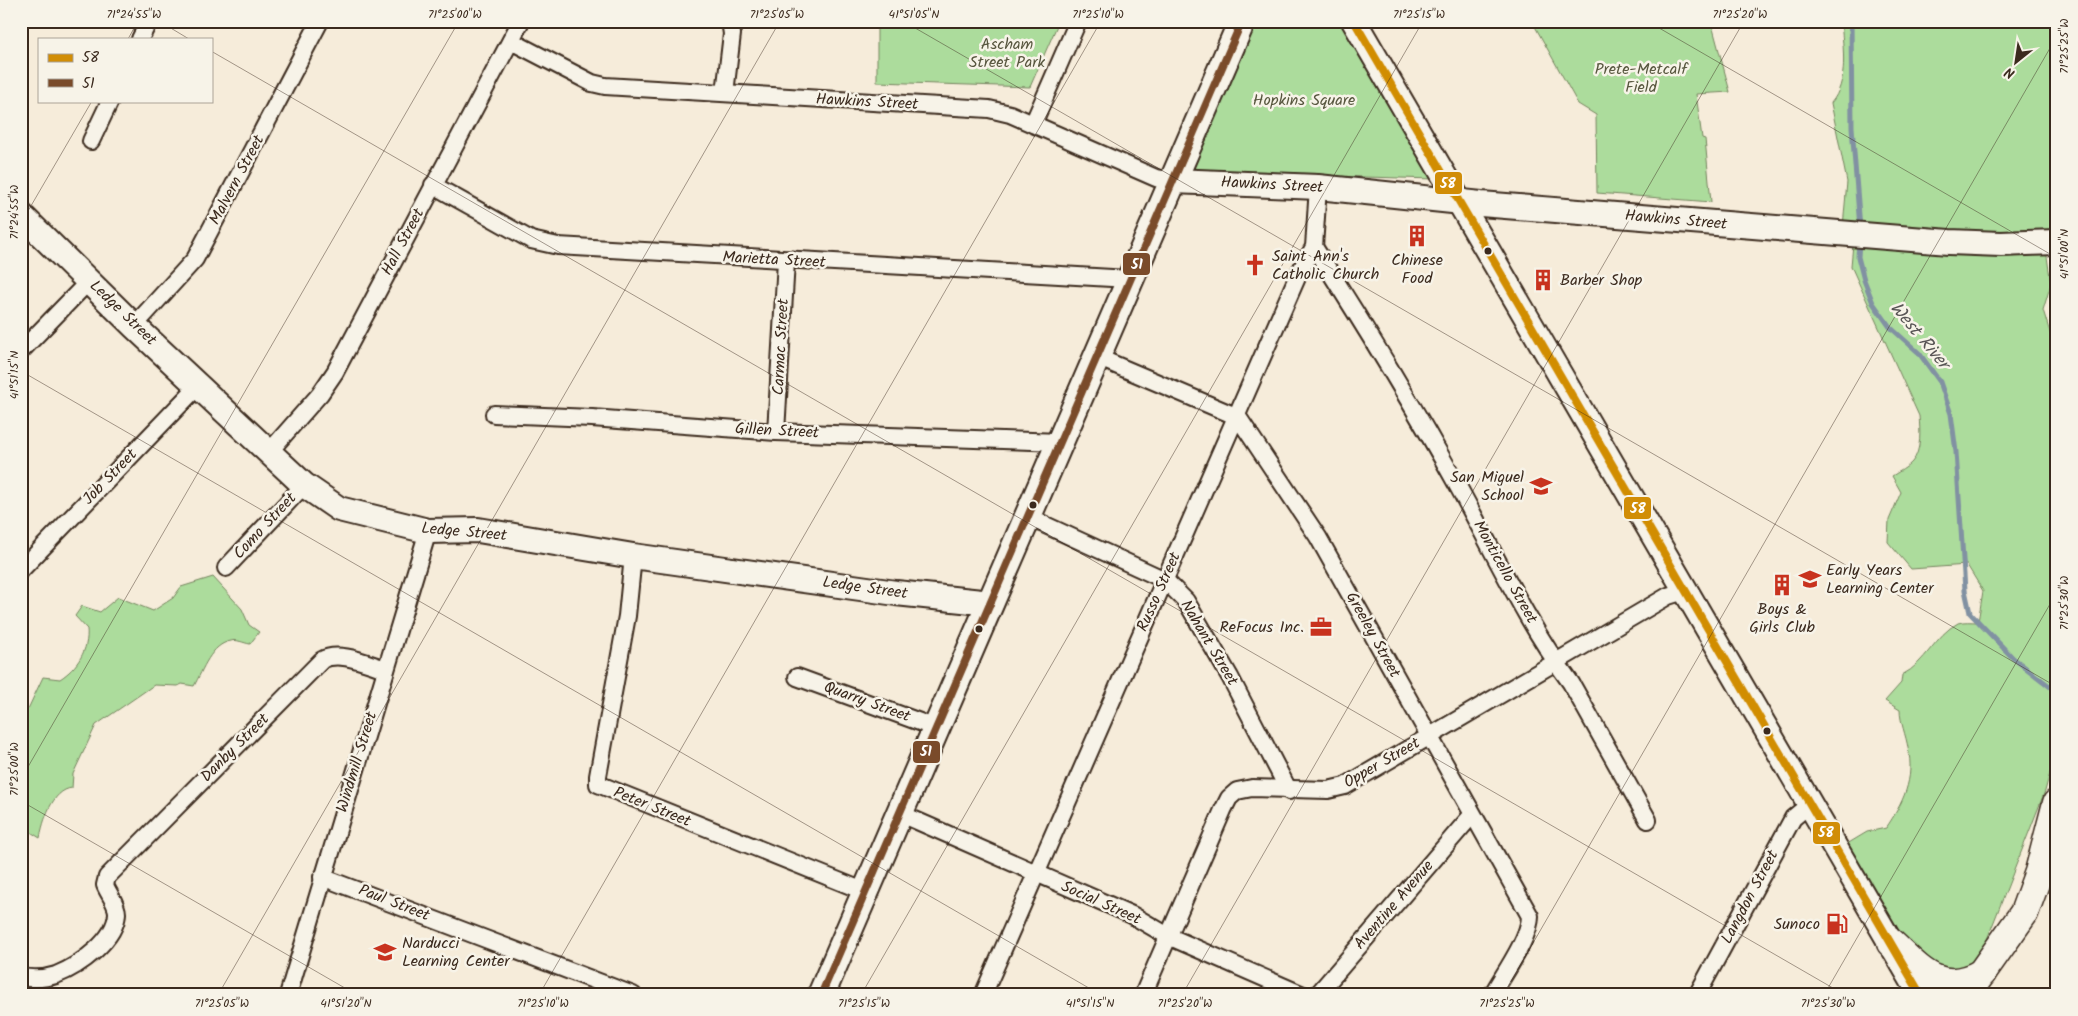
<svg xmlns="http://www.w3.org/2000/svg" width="2078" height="1016" viewBox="0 0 2078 1016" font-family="Kalam,sans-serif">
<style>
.green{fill:#acdc9c;stroke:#74835d}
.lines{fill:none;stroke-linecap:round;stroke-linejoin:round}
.stream{stroke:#8191a2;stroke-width:5}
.street-casing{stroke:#3b2a1e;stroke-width:20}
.secondary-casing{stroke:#3b2a1e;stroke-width:28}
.primary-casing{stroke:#3b2a1e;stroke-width:30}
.highway-casing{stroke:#3b2a1e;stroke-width:31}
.street{stroke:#f7f3e8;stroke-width:16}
.secondary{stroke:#f7f3e8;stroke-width:24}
.primary{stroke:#f7f3e8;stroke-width:26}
.highway{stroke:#f7f3e8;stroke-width:28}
.bus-1-casing{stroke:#f7f3e8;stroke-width:11}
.bus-2-casing{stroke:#f7f3e8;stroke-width:11}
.bus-1{stroke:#d18d06;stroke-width:8}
.bus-2{stroke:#7a4b2a;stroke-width:8}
.ticks{fill:none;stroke:#3b2a1e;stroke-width:1;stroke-opacity:0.45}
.bus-dot{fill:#3b2a1e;stroke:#f7f3e8;stroke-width:2}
.labels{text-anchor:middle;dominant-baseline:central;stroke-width:5;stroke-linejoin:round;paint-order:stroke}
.park-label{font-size:16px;fill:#57563e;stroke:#f7f3e8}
.street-label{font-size:16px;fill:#3b2a1e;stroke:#f7f3e8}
.poi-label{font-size:16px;fill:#3b2a1e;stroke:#f7f3e8;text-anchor:start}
.water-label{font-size:18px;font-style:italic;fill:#585555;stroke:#f7f3e8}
.line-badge{stroke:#f7f3e8;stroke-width:2}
.badge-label{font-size:14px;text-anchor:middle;font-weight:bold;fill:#fff}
.neatline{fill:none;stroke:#3b2a1e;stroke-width:2}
.ticks-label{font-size:12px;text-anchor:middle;fill:#3b2a1e}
</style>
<rect width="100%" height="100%" fill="#f6ecda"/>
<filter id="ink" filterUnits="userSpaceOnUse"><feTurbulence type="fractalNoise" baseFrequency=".02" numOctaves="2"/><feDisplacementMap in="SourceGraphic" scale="10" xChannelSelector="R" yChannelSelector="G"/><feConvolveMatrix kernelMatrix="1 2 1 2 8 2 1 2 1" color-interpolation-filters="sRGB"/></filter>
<g filter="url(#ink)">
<g class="green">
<path d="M877 21H1059L1030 87 877 82Z"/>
<path d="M1255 21H1347L1435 179 1189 172Z"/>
<path d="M1532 21H1711L1730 92 1696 94 1702 138 1705 139 1711 202 1597 193 1596 115 1578 104Z"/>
<path d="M1841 21H2057V222L2045 243 2051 284 2043 310 2057 355V748L2045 791 1977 965 1950 992 1912 963 1842 847 1867 832 1886 828C1903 803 1915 779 1908 748 1906 735 1900 722 1900 710L1885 701 1901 683 1902 675C1926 663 1935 635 1958 623 1963 621 1972 622 1978 622L1983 591 1967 565 1911 569 1888 542 1889 520 1901 492 1892 476C1898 472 1907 468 1912 462 1922 451 1920 429 1919 416L1851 266 1854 233 1843 227 1847 182 1831 103C1849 82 1843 48 1841 21Z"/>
<path d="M213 577 242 609 249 625 259 632 250 644C244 643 236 639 231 641 211 644 203 670 194 686L182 684 178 686 154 685 96 725 73 774 72 788C52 790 43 821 40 838L21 826V714L28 709 43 677 60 679C77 668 89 650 87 629L75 616 82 606 100 612 118 597 153 611 173 598 181 587Z"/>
</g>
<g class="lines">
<g class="stream">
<path d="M1851 21 1852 127 1860 228"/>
<path d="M1859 241 1858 257 1864 280 1873 303 1890 327 1919 353 1940 382 1951 414 1956 452 1965 590 1970 613 2013 658 2057 692"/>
</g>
<g class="street-casing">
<g id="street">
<path d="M140 39 149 21"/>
<path d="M511 41 592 83 605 86 989 109 1010 114 1156 178 1173 181"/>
<path d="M725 93 732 34 730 21"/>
<path d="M1033 124 1078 21"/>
<path d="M91 141 110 101"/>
<path d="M433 185 531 240 558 246 1129 279"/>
<path d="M1314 247C1365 326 1414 407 1460 490 1495 554 1527 624 1571 683L1648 820"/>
<path d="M134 326 195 259 320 21"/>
<path d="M21 351 90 280"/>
<path d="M1097 357 1238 417 1318 537 1530 916C1530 938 1503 975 1492 995"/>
<path d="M494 414 592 418 776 432 1061 442"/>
<path d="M776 432 786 261"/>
<path d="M269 452 320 394 335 372 521 21"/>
<path d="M1028 517 1165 580 1186 601 1230 677 1289 791"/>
<path d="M633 556 627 616 598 776V784L866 892"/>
<path d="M226 568 304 485"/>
<path d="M21 570 199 385"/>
<path d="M797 677 936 728"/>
<path d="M899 813 1132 915 1168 936 1303 995"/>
<path d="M322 877 633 995"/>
<path d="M21 977C33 979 44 979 56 975 79 966 116 940 117 913 117 904 108 893 105 885L107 877 322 660C339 650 368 664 386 669"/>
<path d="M288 995 428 531"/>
<path d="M983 995 1299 273 1314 247 1318 187"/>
<path d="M1143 995 1223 810 1229 798 1237 791 1252 788 1328 790 1345 786 1668 596 1684 591"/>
<path d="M1317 995 1472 815"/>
<path d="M1697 995 1793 818 1810 804"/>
</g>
</g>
<g class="secondary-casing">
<g id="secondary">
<path d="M1354 21 1921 995"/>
<path d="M1173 181 1318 187 1481 204 1949 242 2001 244 2057 242"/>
<path d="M21 215 134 326 304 485 339 509 428 531 478 530 633 556 896 593 991 603"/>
</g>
</g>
<g class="primary-casing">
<path id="primary" d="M821 995 1242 21"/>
</g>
<g class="highway-casing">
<g id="highway">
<path d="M1891 943C1920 970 1940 997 1982 973"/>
<path d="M1966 995 2024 913 2039 872 2057 803"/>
</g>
</g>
<use href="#street" class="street"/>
<use href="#secondary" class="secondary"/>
<use href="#primary" class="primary"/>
<use href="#highway" class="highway"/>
<g class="bus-1-casing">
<path id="bus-1" d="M1354 21 1921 995"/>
</g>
<g class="bus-2-casing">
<path id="bus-2" d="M821 995 1242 21"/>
</g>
<use href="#bus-1" class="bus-1"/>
<use href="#bus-2" class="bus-2"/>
</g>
</g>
<path class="ticks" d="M159 21 189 39M903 21 2057 687M1647 21 2057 258M128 39 138 21M211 51 1845 995M21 223 92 101M21 371 1101 995M21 779 459 21M21 801 357 995M218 995 780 21M539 995 1101 21M861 995 1423 21M1182 995 1744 21M1503 995 2057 36M1824 995 2057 592"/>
<defs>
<g id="building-bare" transform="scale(1.725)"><path d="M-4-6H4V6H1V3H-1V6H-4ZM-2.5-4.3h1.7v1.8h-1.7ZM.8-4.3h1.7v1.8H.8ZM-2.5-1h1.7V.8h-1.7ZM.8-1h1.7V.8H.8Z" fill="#c8321e" stroke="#f7f3e8" stroke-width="2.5" paint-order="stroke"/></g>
<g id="church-bare" transform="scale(1.725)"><path d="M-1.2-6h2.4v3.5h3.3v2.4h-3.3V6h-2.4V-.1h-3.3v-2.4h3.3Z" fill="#c8321e" stroke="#f7f3e8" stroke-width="2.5" paint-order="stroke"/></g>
<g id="school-bare" transform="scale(1.725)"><path d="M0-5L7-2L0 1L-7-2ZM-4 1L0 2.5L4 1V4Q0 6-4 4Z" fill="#c8321e" stroke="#f7f3e8" stroke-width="2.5" paint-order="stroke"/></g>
<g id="office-bare" transform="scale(1.725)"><path d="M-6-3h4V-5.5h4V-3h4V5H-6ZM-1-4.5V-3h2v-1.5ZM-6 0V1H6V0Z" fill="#c8321e" stroke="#f7f3e8" stroke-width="2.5" paint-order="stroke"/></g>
<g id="fuel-bare" transform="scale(1.725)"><path d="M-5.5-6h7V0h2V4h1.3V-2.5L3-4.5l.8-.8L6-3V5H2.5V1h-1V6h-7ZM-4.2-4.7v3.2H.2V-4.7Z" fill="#c8321e" stroke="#f7f3e8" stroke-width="2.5" paint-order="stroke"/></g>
</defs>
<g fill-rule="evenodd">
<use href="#building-bare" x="1417" y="236"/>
<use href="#church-bare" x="1255" y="265"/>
<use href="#building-bare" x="1543" y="280"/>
<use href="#school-bare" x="1541" y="486"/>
<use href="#school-bare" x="1810" y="579"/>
<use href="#building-bare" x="1782" y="585"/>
<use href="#office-bare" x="1321" y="627"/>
<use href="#fuel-bare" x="1837" y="924"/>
<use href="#school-bare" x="385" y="952"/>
</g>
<g class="bus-dot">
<circle cx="1488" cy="251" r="4.5"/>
<circle cx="1033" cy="505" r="4.5"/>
<circle cx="979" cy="629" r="4.5"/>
<circle cx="1767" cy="731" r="4.5"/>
</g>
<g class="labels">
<g class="park-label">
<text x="1007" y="44">Ascham<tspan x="1007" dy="18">Street Park</tspan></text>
<text x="1641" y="69">Prete-Metcalf<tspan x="1641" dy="18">Field</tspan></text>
<text x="1304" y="100">Hopkins Square</text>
</g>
<g class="street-label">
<text transform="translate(867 102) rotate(3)">Hawkins Street</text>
<text transform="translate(237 180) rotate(-62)">Malvern Street</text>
<text transform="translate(1272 185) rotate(3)">Hawkins Street</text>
<text transform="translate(1676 220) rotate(5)">Hawkins Street</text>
<text transform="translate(403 242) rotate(-62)">Hall Street</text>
<text transform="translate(774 260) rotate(3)">Marietta Street</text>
<text transform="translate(123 313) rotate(44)">Ledge Street</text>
<text transform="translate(781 347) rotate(-87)">Carmac Street</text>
<text transform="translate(777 431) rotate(3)">Gillen Street</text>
<text transform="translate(110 477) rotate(-46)">Job Street</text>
<text transform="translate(265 526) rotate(-47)">Como Street</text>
<text transform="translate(464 532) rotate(5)">Ledge Street</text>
<text transform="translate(1505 572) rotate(61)">Monticello Street</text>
<text transform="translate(865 588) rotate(8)">Ledge Street</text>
<text transform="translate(1159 592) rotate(-66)">Russo Street</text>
<text transform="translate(1373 635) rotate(61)">Greeley Street</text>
<text transform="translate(1209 643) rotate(59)">Nahant Street</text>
<text transform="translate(867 702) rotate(20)">Quarry Street</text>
<text transform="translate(235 748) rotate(-45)">Danby Street</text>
<text transform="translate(357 762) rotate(-73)">Windmill Street</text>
<text transform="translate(1382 763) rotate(-30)">Opper Street</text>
<text transform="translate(652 807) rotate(22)">Peter Street</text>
<text transform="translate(1750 897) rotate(-62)">Langdon Street</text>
<text transform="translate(394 903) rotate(21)">Paul Street</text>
<text transform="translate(1101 903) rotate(24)">Social Street</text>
<text transform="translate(1394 905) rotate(-49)">Aventine Avenue</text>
</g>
<g class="poi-label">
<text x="1272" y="256">Saint Ann's<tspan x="1272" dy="18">Catholic Church</tspan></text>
<text x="1417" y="260" text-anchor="middle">Chinese<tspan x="1417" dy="18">Food</tspan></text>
<text x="1560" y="280">Barber Shop</text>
<text x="1524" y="477" text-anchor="end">San Miguel<tspan x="1524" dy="18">School</tspan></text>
<text x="1826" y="570">Early Years<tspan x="1826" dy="18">Learning Center</tspan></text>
<text x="1782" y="609" text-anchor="middle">Boys &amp;<tspan x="1782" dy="18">Girls Club</tspan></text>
<text x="1304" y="627" text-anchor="end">ReFocus Inc.</text>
<text x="1820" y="924" text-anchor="end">Sunoco</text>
<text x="402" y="943">Narducci<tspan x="402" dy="18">Learning Center</tspan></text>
</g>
<g class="water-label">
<text transform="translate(1919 336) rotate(50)">West River</text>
</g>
</g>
<g class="line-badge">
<rect x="1434" y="171" width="29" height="24" rx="5" fill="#d18d06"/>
<rect x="1122" y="252" width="29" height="24" rx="5" fill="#7a4b2a"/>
<rect x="1623" y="496" width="29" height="24" rx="5" fill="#d18d06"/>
<rect x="912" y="740" width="29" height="24" rx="5" fill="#7a4b2a"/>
<rect x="1812" y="821" width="29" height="24" rx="5" fill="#d18d06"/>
</g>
<g class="badge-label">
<text x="1448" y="188">58</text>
<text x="1137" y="269">51</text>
<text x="1638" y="513">58</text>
<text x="926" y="756">51</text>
<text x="1826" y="837">58</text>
</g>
<rect width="2078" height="1016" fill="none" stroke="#f7f3e8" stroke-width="55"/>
<rect x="38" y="38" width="175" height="65" fill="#f7f3e8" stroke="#aca397"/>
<rect x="48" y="54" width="25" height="8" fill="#d18d06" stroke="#aca397"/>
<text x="82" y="62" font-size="15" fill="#3b2a1e">58</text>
<rect x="48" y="79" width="25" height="8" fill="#7a4b2a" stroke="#aca397"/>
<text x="82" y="88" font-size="15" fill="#3b2a1e">51</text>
<g transform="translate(2016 62) rotate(210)" stroke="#f7f3e8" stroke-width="4" paint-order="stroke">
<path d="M0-4L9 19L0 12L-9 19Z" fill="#3b2a1e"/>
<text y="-8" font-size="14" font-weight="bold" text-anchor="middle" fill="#3b2a1e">N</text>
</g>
<rect x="28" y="28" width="2022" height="960" class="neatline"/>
<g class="ticks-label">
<text x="134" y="18">71°24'55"W</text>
<text x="455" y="18">71°25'00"W</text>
<text x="777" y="18">71°25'05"W</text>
<text x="914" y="18">41°51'05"N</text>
<text x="1098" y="18">71°25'10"W</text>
<text x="1419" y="18">71°25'15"W</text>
<text x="1740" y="18">71°25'20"W</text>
<text transform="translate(2064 46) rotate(-90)" y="4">71°25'25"W</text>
<text transform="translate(14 212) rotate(-90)" y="4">71°24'55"W</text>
<text transform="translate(2064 254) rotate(-90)" y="4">41°51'00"N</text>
<text transform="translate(14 375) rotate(-90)" y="4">41°51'15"N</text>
<text transform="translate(2064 603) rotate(-90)" y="4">71°25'30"W</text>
<text transform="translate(14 769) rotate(-90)" y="4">71°25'00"W</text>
<text x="222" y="1007">71°25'05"W</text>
<text x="346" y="1007">41°51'20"N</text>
<text x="543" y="1007">71°25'10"W</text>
<text x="864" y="1007">71°25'15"W</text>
<text x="1090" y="1007">41°51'15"N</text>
<text x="1185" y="1007">71°25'20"W</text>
<text x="1507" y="1007">71°25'25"W</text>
<text x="1828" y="1007">71°25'30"W</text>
</g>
</svg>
